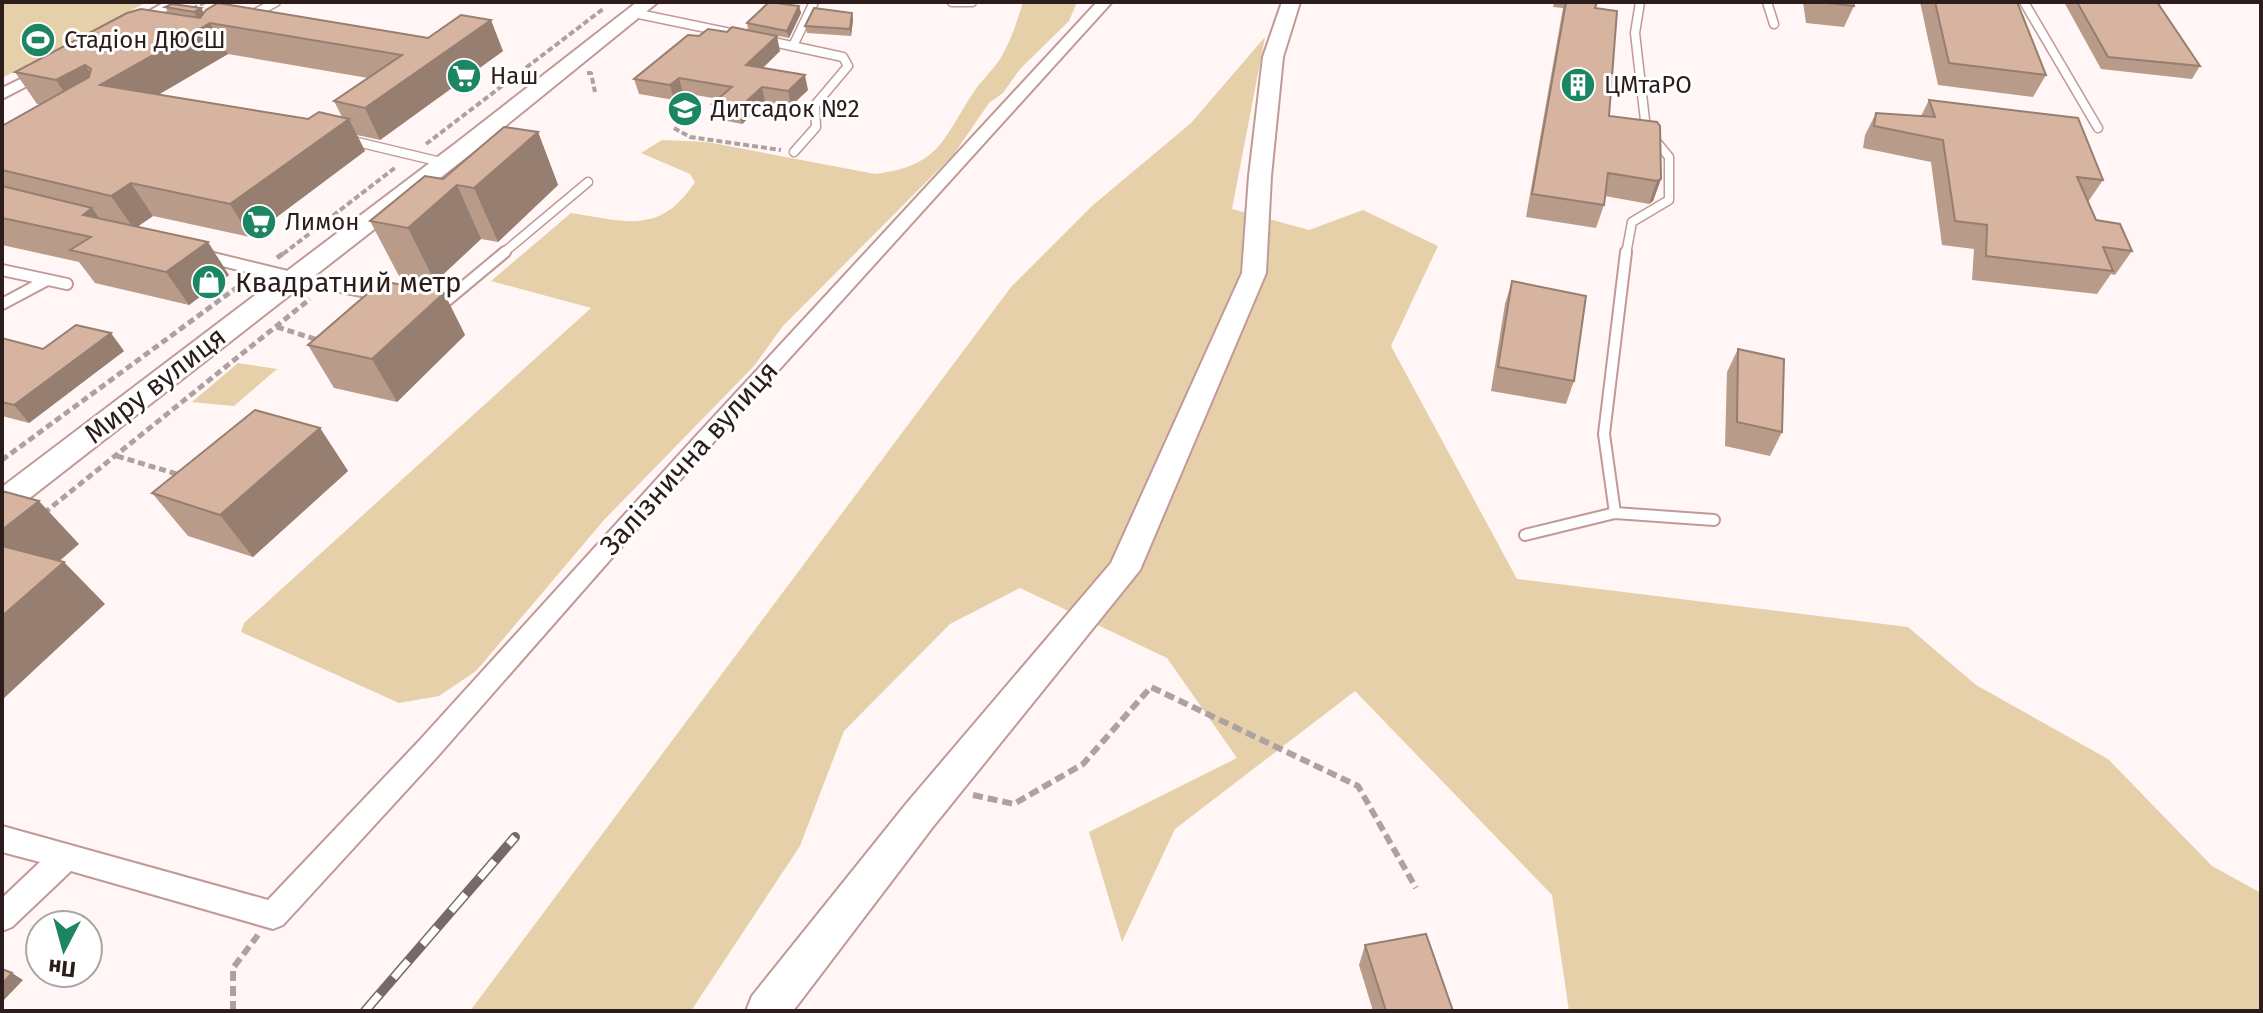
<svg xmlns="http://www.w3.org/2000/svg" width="2263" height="1013" viewBox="0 0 2263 1013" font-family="'Fira Sans',sans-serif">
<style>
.green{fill:#e6d0aa}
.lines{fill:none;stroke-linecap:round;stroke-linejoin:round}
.lane-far1-casing{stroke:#c29996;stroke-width:11}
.lane-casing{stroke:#c29996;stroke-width:14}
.street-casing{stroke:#c29996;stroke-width:4}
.secondary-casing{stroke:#c29996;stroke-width:4}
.path-far2{stroke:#ada2a1;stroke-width:4;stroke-dasharray:6 3;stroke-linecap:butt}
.path-far1{stroke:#ada2a1;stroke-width:5;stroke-dasharray:7 4;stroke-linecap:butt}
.path{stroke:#ada2a1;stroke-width:6;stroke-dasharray:10 5;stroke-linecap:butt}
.lane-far1{stroke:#fff;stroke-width:8}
.lane{stroke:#fff;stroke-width:10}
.street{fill:#fff;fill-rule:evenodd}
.secondary{fill:#fff;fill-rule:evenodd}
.rail-casing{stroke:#766a69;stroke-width:10}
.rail{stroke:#fff;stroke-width:7;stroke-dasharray:22;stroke-linecap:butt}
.wall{fill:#b99b8a;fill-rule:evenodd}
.shaded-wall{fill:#967e70}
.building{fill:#d7b4a0;stroke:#967e70;stroke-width:2}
.labels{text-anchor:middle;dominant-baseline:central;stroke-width:6;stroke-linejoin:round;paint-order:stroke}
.far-poi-label{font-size:24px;fill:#2c1d1c;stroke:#fff;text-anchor:start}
.poi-label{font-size:28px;fill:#2c1d1c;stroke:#fff;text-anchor:start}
.street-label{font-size:28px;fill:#2c1d1c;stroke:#fff}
</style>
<rect width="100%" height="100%" fill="#fff6f5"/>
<g class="green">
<path d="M2 2H147L2 78Z"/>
<path d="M1023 2H1077L1069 21 1020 69 1003 93 989 103 954 154 783 326 754 366 604 520 476 671 439 696 399 703 241 632 244 623 591 308 491 281 571 213C624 221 660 236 695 182L690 174 641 153 662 140 707 142 875 174C939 166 942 141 973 93 981 81 992 71 1000 59 1011 41 1017 22 1023 2Z"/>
<path d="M1265 37 1232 209 1309 230 1363 210 1438 246 1391 346 1517 579 1908 627 1976 685 2108 759 2212 866 2261 893V1011H1569L1552 895 1355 691 1175 829 1122 942 1089 832 1237 758 1167 658 1020 588 950 624 844 731 800 846 691 1011H470L1011 287 1092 206 1191 123Z"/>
<path d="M238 363 277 369 234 406 192 402Z"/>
</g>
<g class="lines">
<g class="lane-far1-casing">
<g id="lane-far1">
<path d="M952 2H972"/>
<path d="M1767 2 1774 24"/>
<path d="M2024 2 2098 128"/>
<path d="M634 13 740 35"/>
<path d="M248 17 276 2"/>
<path d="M764 40 843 57 848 66 815 105 816 127 794 152"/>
<path d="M793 46 814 2"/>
<path d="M349 140 445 163"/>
<path d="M502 254 588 182"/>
<path d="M1626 254 1632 222 1669 200V157L1646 129 1635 33 1640 2"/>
</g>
</g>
<g class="lane-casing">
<g id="lane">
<path d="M2 270 67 284"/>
<path d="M294 278 383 295"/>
<path d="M2 304 47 280"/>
<path d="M439 307 505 252"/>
<path d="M1615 513 1604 434 1626 252"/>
<path d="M1525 535 1615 513 1714 520"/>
</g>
</g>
<g class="street-casing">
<g id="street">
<path d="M165 2H182L135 29 130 30 123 26Z"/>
<path d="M1097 2H1112L710 446 437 757 283 925 273 929 71 871 12 927 2 931V898L40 862 2 852V826L268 900 419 741 696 436Z"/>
<path d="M47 66 52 67V73L2 99V88Z"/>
<path d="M189 247 300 274 303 278 294 284 183 256 180 252 183 248Z"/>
</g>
</g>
<g class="secondary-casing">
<g id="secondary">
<path d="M637 2H658L472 153 13 511 2 514V487L456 143Z"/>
<path d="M1282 2H1300L1283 57 1271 176 1266 273 1140 570 932 828 793 1011H746L752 996 906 804 1111 563 1242 273 1249 176 1263 57Z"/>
</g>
</g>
<g class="path-far2">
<path d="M192 9 205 2"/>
<path d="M587 73H591L595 92"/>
<path d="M674 128 690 137 781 150"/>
<path d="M426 144 603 9"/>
<path d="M283 254 396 167"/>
</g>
<g class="path-far1">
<path d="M277 258 285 252"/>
<path d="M277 327 318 340"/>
<path d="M117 456 180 475"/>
<path d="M2 460 243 283"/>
<path d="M44 513 310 299"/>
</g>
<g class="path">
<path d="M973 795 1014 804 1083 764 1151 687 1358 786 1416 888"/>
<path d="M233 1011V968L258 935"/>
</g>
<use href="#lane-far1" class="lane-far1"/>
<use href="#lane" class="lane"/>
<use href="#street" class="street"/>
<use href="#secondary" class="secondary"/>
<g class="rail-casing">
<path id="rail" d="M365 1011 515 837"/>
</g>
<use href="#rail" class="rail"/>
</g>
<g class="wall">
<path d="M754 2H770L799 6 801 13 789 38 748 30 747 23 767 4Z"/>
<path d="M1554 2H1597L1595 8 1609 116 1661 179 1653 201 1649 204 1605 196 1604 205 1596 228 1526 217 1563 8 1553 7Z"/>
<path d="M1803 2H1853L1854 6 1844 27 1806 23Z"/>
<path d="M1920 2H2017L2046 75 2033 97 1938 85Z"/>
<path d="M2064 2H2157L2200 66 2192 79 2101 69Z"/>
<path d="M165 7 201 8 204 13 503 51 380 140 357 135 365 151 250 237 153 216 137 227 229 275 189 305 95 283 79 262 2 245V126L40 104H37L15 72 169 13ZM228 54 368 78 334 101 342 117 308 119 158 95Z"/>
<path d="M852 13 853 20 851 36 807 33 805 26Z"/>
<path d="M780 51 763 68 808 90 791 106 765 102 742 124 717 119 712 104 719 99 683 93 674 100 639 94 634 79Z"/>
<path d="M1929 100 2103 180 2088 202 2096 220 2132 251 2115 275 2111 274 2097 294 1972 280 1974 249 1942 245 1931 162 1863 148 1865 135 1876 113 1921 116Z"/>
<path d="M538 132 558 185 498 242 481 239 435 282 399 276 370 221 443 179Z"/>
<path d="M1512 281 1574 381 1566 404 1491 391 1505 304Z"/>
<path d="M444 293 465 335 397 402 334 388 308 345Z"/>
<path d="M2 338 43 349 124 351 29 423 2 416Z"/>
<path d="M1738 349 1782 432 1770 456 1725 446 1727 372Z"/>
<path d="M320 428 348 471 253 557 188 536 152 493Z"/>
<path d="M1365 945 1453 1011H1373L1359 965Z"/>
</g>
<g class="shaded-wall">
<path d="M799 6 801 13 789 38 787 31Z"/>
<path d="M201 8 228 54 120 117 100 85 203 27 194 12Z"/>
<path d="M852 13 853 20 851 36 850 29Z"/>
<path d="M491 20 503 51 380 140 365 108Z"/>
<path d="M777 36 780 51 750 80 746 65Z"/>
<path d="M85 65 106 96 77 111 56 80Z"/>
<path d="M805 75 808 90 791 106 788 91Z"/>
<path d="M679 78 683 93 674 100 670 85Z"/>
<path d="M762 87 765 102 742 124 738 109Z"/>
<path d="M349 119 365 151 250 237 230 204Z"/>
<path d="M538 132 558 185 498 242 474 188Z"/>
<path d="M1661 179 1653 201 1649 204 1657 181Z"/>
<path d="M131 183 153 216 134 229 111 196Z"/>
<path d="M457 185 481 239 435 282 408 228Z"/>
<path d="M92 208 116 241 83 215Z"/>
<path d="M208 242 229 275 189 305 166 272Z"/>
<path d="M444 293 465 335 397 402 372 359Z"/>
<path d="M111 333 124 351 29 423 14 405Z"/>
<path d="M320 428 348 471 253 557 220 515Z"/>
<path d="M39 501 79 544 32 585 2 556V530Z"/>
<path d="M64 562 105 604 2 700V616Z"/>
<path d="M12 973 23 980 2 1002V984Z"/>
</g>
<g class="building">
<path d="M769 2 799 6 787 31 747 23Z"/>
<path d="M1566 2H1597L1595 8 1617 11 1609 116 1657 122 1660 126 1661 179 1657 181 1608 173 1604 205 1532 194Z"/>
<path d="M1819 2H1853L1854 6Z"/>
<path d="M1935 2H2017L2046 75 1949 63Z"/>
<path d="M2077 2H2157L2200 66 2108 57Z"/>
<path d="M218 3 428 38 461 15 491 20 365 108 334 101 402 55 210 23 100 85 308 119 319 112 349 119 230 204 131 183 111 196 2 170V126L89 77 91 69 85 65 56 80 15 72 127 13 141 9 200 18 206 10Z"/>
<path d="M172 4 201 8 194 12 165 7Z"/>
<path d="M814 8 852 13 850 29 805 26Z"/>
<path d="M732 27 777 36 746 65 805 75 788 91 762 87 738 109 712 104 732 87 679 78 670 85 634 79 688 35 699 36 708 29 727 32Z"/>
<path d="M1929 100 2078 118 2103 180 2077 177 2096 220 2120 224 2132 251 2103 247 2113 271 1986 256 1987 225 1955 221 1943 140 1874 126 1876 113 1935 117Z"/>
<path d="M504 127 538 132 474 188 457 185 408 228 370 221 425 176 443 179Z"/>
<path d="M2 186 92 208 83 215 208 242 166 272 70 250 91 237 2 218Z"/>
<path d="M382 281 444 293 372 359 308 345Z"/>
<path d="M1512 281 1586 296 1574 381 1498 367Z"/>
<path d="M76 325 111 333 14 405 2 402V338L43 349Z"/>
<path d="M1738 349 1784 359 1782 432 1737 422Z"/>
<path d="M255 410 320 428 220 515 152 493Z"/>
<path d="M2 491 39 501 2 530Z"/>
<path d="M2 546 64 562 2 616Z"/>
<path d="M1426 934 1453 1011H1386L1365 945Z"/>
<path d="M2 969 12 973 2 984Z"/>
</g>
<defs>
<g id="stadium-disc" transform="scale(1.8)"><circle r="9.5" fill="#1c8662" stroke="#fff"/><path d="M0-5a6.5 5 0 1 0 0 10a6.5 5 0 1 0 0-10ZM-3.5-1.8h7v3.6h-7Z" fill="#fff"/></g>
<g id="supermarket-disc" transform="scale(1.8)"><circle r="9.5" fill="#1c8662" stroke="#fff"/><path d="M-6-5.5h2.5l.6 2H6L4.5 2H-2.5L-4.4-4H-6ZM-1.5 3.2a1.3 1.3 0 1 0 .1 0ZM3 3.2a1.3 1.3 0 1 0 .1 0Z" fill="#fff"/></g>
<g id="building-disc" transform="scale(1.8)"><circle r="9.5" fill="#1c8662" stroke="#fff"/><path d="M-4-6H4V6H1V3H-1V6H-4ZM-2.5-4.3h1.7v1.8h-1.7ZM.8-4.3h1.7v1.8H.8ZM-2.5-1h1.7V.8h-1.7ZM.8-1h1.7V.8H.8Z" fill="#fff"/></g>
<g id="school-disc" transform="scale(1.8)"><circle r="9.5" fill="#1c8662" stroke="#fff"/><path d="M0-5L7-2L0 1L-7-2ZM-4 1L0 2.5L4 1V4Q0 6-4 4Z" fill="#fff"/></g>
<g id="shop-disc" transform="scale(1.8)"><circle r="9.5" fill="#1c8662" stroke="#fff"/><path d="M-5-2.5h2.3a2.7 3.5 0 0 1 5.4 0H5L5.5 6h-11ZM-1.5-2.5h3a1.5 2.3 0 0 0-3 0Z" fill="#fff"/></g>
</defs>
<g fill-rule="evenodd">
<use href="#stadium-disc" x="38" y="40"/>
<use href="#supermarket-disc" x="464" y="76"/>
<use href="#building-disc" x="1578" y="85"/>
<use href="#school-disc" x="685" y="109"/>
<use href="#supermarket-disc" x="259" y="222"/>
<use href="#shop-disc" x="209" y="282"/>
</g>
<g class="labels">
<g class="far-poi-label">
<text x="64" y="40">Стадіон ДЮСШ</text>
<text x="490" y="76">Наш</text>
<text x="1604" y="85">ЦМтаРО</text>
<text x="711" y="109">Дитсадок №2</text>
<text x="285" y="222">Лимон</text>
</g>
<g class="poi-label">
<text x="235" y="282">Квадратний метр</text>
</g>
<g class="street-label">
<text transform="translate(155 385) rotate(-38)">Миру вулиця</text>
<text transform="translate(689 458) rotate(-48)">Залізнична вулиця</text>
</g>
</g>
<rect width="2263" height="1013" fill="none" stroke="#2c1d1c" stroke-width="8"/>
<g transform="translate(64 949) rotate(186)"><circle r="38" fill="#ffffff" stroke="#aba5a4" stroke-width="2"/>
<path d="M0-6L14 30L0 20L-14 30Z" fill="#1c8662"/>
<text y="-12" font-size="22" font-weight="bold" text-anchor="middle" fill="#2c1d1c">Пн</text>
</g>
</svg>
